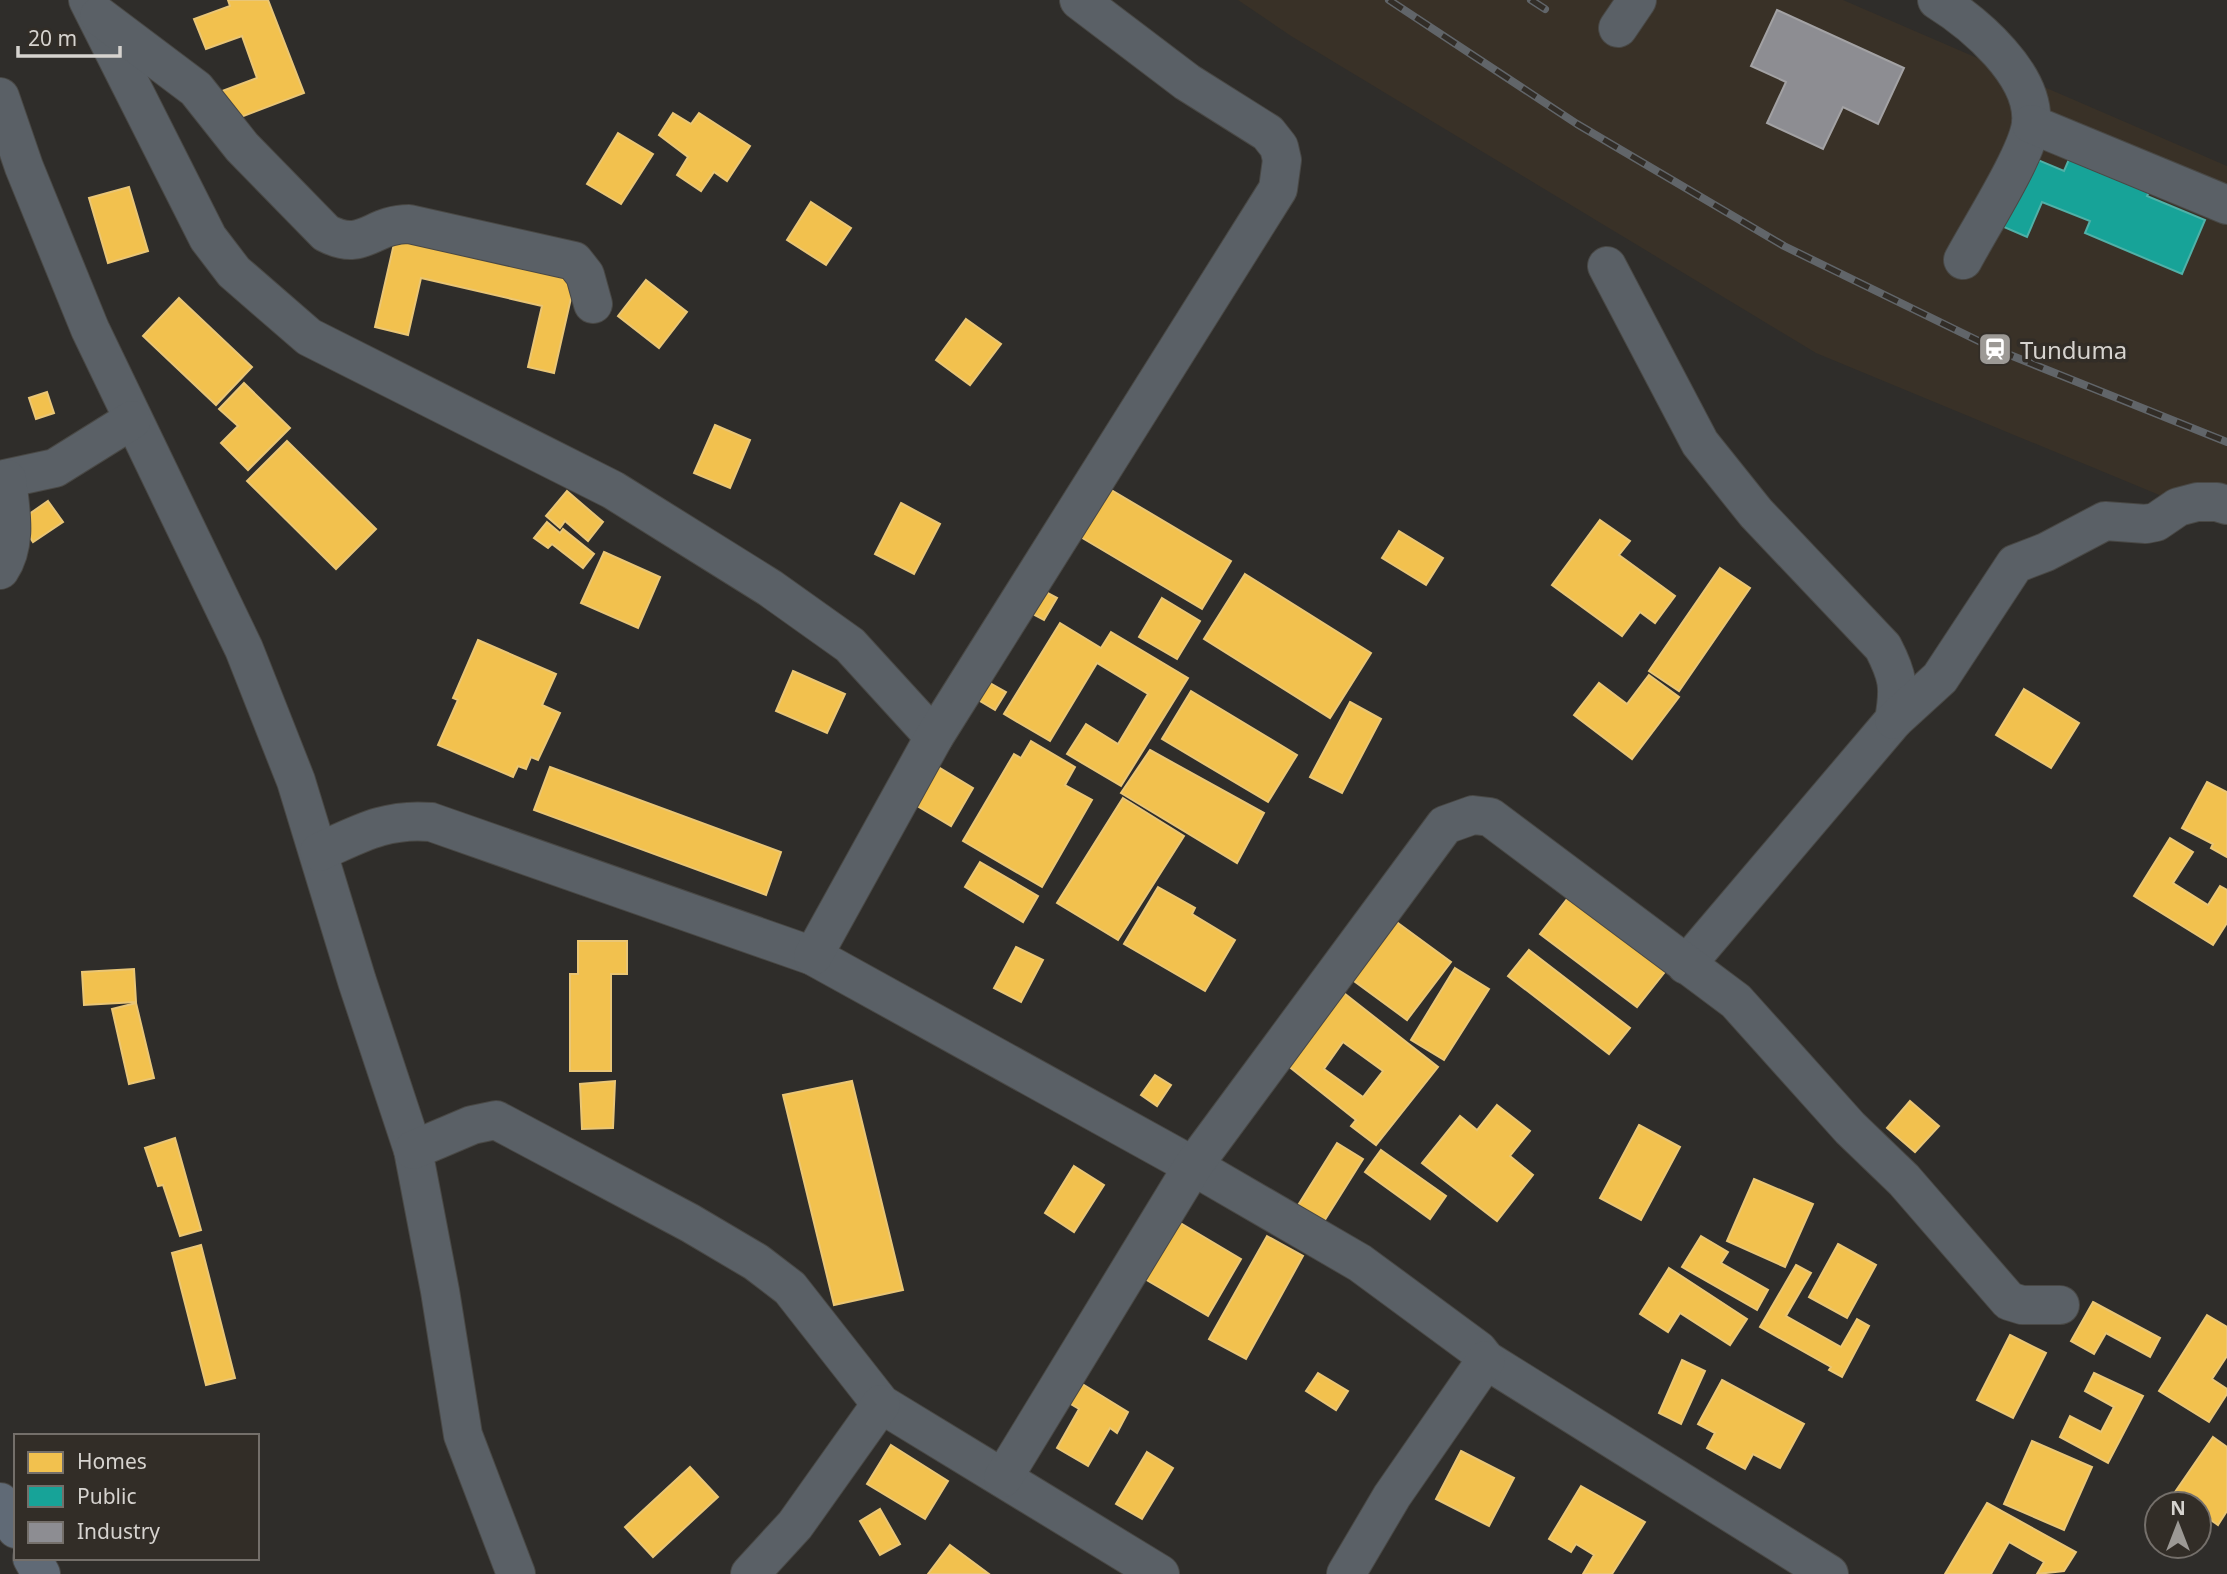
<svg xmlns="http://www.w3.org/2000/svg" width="2227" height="1574" viewBox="0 0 2227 1574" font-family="'Noto Sans',sans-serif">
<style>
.built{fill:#393127}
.homes{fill:#f2c14e;stroke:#eac675;stroke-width:2;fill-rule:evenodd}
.public{fill:#17a398;stroke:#50b1a8;stroke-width:2}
.industry{fill:#8d8d92;stroke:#a3a2a4;stroke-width:2}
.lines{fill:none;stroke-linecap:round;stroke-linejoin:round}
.minor-casing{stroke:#494845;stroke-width:40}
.major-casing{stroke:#494845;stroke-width:40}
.minor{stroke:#5a6066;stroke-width:38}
.major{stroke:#606a76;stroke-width:38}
.rail-casing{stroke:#616569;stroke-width:8}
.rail{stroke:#322d27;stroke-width:5;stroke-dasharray:16;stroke-linecap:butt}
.labels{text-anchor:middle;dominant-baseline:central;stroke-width:7;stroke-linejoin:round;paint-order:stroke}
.poi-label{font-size:24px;fill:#d6d3cf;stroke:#322d27;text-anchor:start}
</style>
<rect width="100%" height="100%" fill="#2f2d2a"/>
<path class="built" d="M1238 0H1843L2227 166V523L1816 353 1291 36Z"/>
<g class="homes">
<path d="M228 0H268L304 93 233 120 222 91 257 78 242 36 206 49 194 19 230 6Z"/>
<path d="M673 113 691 124 699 113 750 146 727 181 714 172 701 191 677 175 688 157 659 135Z"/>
<path d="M618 133 653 154 621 204 587 184Z"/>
<path d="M129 187 148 251 108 263 89 198Z"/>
<path d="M811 202 851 228 826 265 787 240Z"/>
<path d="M396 235 576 276 554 373 528 367 542 306 421 278 408 335 375 327Z"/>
<path d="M646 280 687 312 659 348 618 316Z"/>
<path d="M179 298 252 367 216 405 143 336Z"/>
<path d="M966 319 1001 344 970 385 936 360Z"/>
<path d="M244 383 290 428 248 470 221 443 238 426 219 409Z"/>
<path d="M47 392 54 413 36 419 29 398Z"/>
<path d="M715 425 750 440 730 488 694 473Z"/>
<path d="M287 441 376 529 336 569 247 481Z"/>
<path d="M1086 475 1231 561 1202 609 1057 523Z"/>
<path d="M567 491 603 522 588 541 565 521 560 528 546 516Z"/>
<path d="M48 501 63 522 33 542 19 521Z"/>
<path d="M901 503 940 524 914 574 875 554Z"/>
<path d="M1600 520 1630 541 1619 555 1675 596 1655 623 1640 612 1622 636 1552 585Z"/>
<path d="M547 522 560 533 563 529 594 554 583 568 552 544 548 548 534 538Z"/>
<path d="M1399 531 1443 558 1426 585 1382 558Z"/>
<path d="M604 552 660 577 638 628 581 603Z"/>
<path d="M1720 568 1750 588 1679 691 1649 671Z"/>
<path d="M1245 574 1371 653 1330 718 1204 639Z"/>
<path d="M1040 589 1057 598 1044 620 1029 612Z"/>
<path d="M1162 598 1200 621 1177 659 1139 637Z"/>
<path d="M1060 623 1101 648 1111 632 1188 678 1121 786 1067 754 1086 724 1118 744 1148 694 1097 663 1050 741 1004 714Z"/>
<path d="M478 640 556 674 542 705 560 713 538 760 531 757 526 769 518 766 513 777 438 745 458 700 453 698Z"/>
<path d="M793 671 845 694 827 733 776 711Z"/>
<path d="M1649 675 1679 697 1632 759 1574 715 1599 683 1627 704Z"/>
<path d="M990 683 1006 692 995 710 953 685Z"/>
<path d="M2024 689 2079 723 2051 768 1996 735Z"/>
<path d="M1191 691 1297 755 1268 802 1162 739Z"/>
<path d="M1350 702 1381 719 1342 793 1310 777Z"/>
<path d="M1031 741 1075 767 1065 785 1092 800 1042 887 963 841 1014 754 1021 758Z"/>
<path d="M1150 750 1264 813 1237 863 1121 793Z"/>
<path d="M920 756 973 788 951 826 897 794Z"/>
<path d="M550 767 781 852 766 895 534 810Z"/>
<path d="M2207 782 2227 792V857L2211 848 2213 844 2182 828Z"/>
<path d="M1123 798 1184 836 1118 940 1057 903Z"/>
<path d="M2170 838 2193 852 2173 883 2208 905 2220 886 2227 890V923L2213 945 2134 896Z"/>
<path d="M980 862 1038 896 1023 922 965 887Z"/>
<path d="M1158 887 1195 908 1192 914 1235 940 1205 991 1124 944Z"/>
<path d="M1571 894 1668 968 1637 1007 1540 934Z"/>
<path d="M1383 912 1451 962 1407 1020 1339 970Z"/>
<path d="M578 941H627V974H611V1071H570V974H578Z"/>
<path d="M1016 947 1043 960 1021 1002 994 988Z"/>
<path d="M1529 950 1630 1028 1609 1054 1508 976Z"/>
<path d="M1455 968 1489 989 1444 1060 1411 1040Z"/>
<path d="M134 969 136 1002 84 1005 82 972Z"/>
<path d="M1335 986 1438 1067 1376 1145 1351 1126 1356 1120 1287 1065ZM1343 1042 1383 1071 1363 1097 1324 1069Z"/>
<path d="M136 1003 154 1078 129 1084 112 1009Z"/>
<path d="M1155 1075 1171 1085 1157 1106 1141 1095Z"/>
<path d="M615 1081 613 1128 582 1129 580 1084Z"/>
<path d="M852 1081 903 1290 834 1305 783 1095Z"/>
<path d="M1910 1101 1939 1126 1915 1152 1887 1128Z"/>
<path d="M1497 1105 1530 1131 1510 1156 1533 1175 1497 1221 1422 1163 1460 1116 1477 1130Z"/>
<path d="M1639 1125 1680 1147 1641 1220 1600 1198Z"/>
<path d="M175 1138 201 1230 180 1236 163 1185 158 1186 145 1148Z"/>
<path d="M1337 1143 1363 1159 1323 1223 1297 1207Z"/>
<path d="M1381 1150 1446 1196 1430 1219 1365 1172Z"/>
<path d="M1074 1166 1104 1185 1074 1232 1045 1213Z"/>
<path d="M1754 1179 1813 1204 1785 1267 1727 1241Z"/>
<path d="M1172 1218 1241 1259 1208 1316 1138 1275Z"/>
<path d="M1267 1236 1303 1256 1246 1359 1209 1339Z"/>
<path d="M1701 1236 1728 1252 1721 1263 1768 1290 1757 1310 1682 1267Z"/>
<path d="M1838 1244 1876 1265 1847 1318 1809 1297Z"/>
<path d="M201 1245 235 1378 206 1385 172 1253Z"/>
<path d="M1796 1265 1811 1273 1786 1316 1841 1347 1857 1319 1869 1326 1842 1377 1829 1370 1831 1367 1760 1327Z"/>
<path d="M1669 1268 1747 1319 1730 1345 1680 1313 1668 1332 1640 1314Z"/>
<path d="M2093 1302 2160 1338 2150 1357 2106 1333 2094 1354 2071 1341Z"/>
<path d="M2207 1315 2227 1327V1356L2212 1379 2227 1389V1394L2209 1422 2159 1391Z"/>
<path d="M2010 1335 2046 1353 2013 1418 1977 1400Z"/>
<path d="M1682 1360 1705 1371 1681 1424 1659 1413Z"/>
<path d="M1318 1373 1348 1391 1336 1410 1306 1391Z"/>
<path d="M2094 1373 2143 1396 2108 1463 2060 1437 2070 1416 2101 1432 2114 1407 2085 1391Z"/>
<path d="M1071 1377 1128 1412 1117 1433 1110 1428 1088 1466 1057 1448 1079 1409 1059 1397Z"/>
<path d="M1722 1380 1804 1424 1780 1468 1753 1454 1745 1469 1707 1448 1715 1433 1698 1424Z"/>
<path d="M2213 1437 2227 1447V1511L2218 1525 2199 1512V1504H2187L2173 1495Z"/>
<path d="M2032 1441 2092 1467 2064 1530 2004 1504Z"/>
<path d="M891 1445 948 1481 925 1519 867 1484Z"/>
<path d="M1461 1451 1514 1478 1489 1526 1436 1499Z"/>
<path d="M1147 1452 1173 1468 1142 1519 1116 1504Z"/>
<path d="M690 1467 718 1497 653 1557 625 1527Z"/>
<path d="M1581 1486 1645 1522 1612 1574H1583L1594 1555 1576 1544 1571 1552 1549 1539Z"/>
<path d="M1987 1503 2076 1552 2064 1571 2037 1574 2044 1562 2009 1542 1991 1574H1945Z"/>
<path d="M880 1509 900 1544 880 1555 860 1521Z"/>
<path d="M950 1545 989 1574H928Z"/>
</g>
<path class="public" d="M2073 150 2153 184 2147 196 2205 220 2182 274 2085 233 2090 221 2042 202 2027 237 1997 224 2026 155 2064 171Z"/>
<path class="industry" d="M1777 10 1904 68 1878 124 1843 107 1823 149 1767 123 1786 82 1751 66Z"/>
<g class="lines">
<g class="minor-casing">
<g id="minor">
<path d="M88 0 208 238 234 272 309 337 613 490 770 588 850 645 934 737"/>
<path d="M1937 0C1974 23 2036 75 2031 124 2027 155 1980 228 1963 260"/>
<path d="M99 16 196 89 242 147 326 233C364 253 371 224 409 224L574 261 585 275 593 304"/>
<path d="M1618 28 1637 0"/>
<path d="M0 97 24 167 90 329 244 649 296 781 357 981 413 1150 440 1291 463 1435 516 1574"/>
<path d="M2031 124 2227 205"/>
<path d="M1607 266 1700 443 1756 513 1883 647C1898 676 1900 687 1894 720L1686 965"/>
<path d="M0 480 55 468 132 420"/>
<path d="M0 570C18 543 10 509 7 479"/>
<path d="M1894 720 1940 678 2015 564 2046 552 2105 521 2146 524 2156 522 2178 507 2197 502H2217L2227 505"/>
<path d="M319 852C359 834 386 818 431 822L813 956 1193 1166 1360 1263 1478 1350 1486 1360 1829 1574"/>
<path d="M813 956 934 737 1278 189 1282 160 1279 147 1268 133 1187 82 1079 0"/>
<path d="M413 1150 472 1125 496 1120 690 1223 756 1262 790 1288 881 1404 1160 1574"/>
<path d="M1003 1478 1193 1166 1445 825 1473 815 1490 817 1736 1001 1850 1128 1904 1180 2009 1301 2022 1305H2060"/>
<path d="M750 1574 795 1525 881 1404"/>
<path d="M1346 1574 1392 1496 1486 1360"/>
</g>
</g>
<g class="major-casing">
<g id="major">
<path d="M0 1502 16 1529"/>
<path d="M32 1558 41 1574"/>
</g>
</g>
<use href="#minor" class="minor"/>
<use href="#major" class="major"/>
<g class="rail-casing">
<g id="rail">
<path d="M1389 0 1577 124 1784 246 1995 349 2227 442"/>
<path d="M1531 0 1545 9"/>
</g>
</g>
<use href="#rail" class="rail"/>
</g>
<defs>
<g id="station-square" transform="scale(1.75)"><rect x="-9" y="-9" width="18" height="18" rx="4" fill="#9c9995" stroke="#322d27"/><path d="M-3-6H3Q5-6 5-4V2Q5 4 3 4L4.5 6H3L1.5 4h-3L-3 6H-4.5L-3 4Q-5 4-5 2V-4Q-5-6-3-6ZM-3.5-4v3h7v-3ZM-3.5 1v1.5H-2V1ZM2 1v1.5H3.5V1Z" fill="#fff"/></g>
</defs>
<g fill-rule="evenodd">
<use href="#station-square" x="1995" y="349"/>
</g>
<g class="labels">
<g class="poi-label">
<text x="2020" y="349">Tunduma</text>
</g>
</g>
<rect x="14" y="1434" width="245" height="126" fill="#322d27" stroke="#746f6a" stroke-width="2"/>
<rect x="28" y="1452" width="35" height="21" fill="#f2c14e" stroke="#746f6a" stroke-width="2"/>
<text x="77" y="1469" font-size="21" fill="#d6d3cf">Homes</text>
<rect x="28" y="1486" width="35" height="21" fill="#17a398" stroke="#746f6a" stroke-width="2"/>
<text x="77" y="1504" font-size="21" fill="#d6d3cf">Public</text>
<rect x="28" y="1522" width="35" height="21" fill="#8d8d92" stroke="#746f6a" stroke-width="2"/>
<text x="77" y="1539" font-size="21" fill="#d6d3cf">Industry</text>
<g transform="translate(2178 1525)"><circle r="33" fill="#322d27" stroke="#746f6a" stroke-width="2"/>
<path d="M0-5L12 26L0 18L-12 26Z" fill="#9c9995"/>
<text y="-10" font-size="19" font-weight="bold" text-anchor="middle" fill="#d6d3cf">N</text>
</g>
<path d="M18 46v10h102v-10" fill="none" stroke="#d6d3cf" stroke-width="3.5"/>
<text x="28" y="46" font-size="21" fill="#d6d3cf" stroke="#322d27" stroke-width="5" paint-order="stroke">20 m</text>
</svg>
